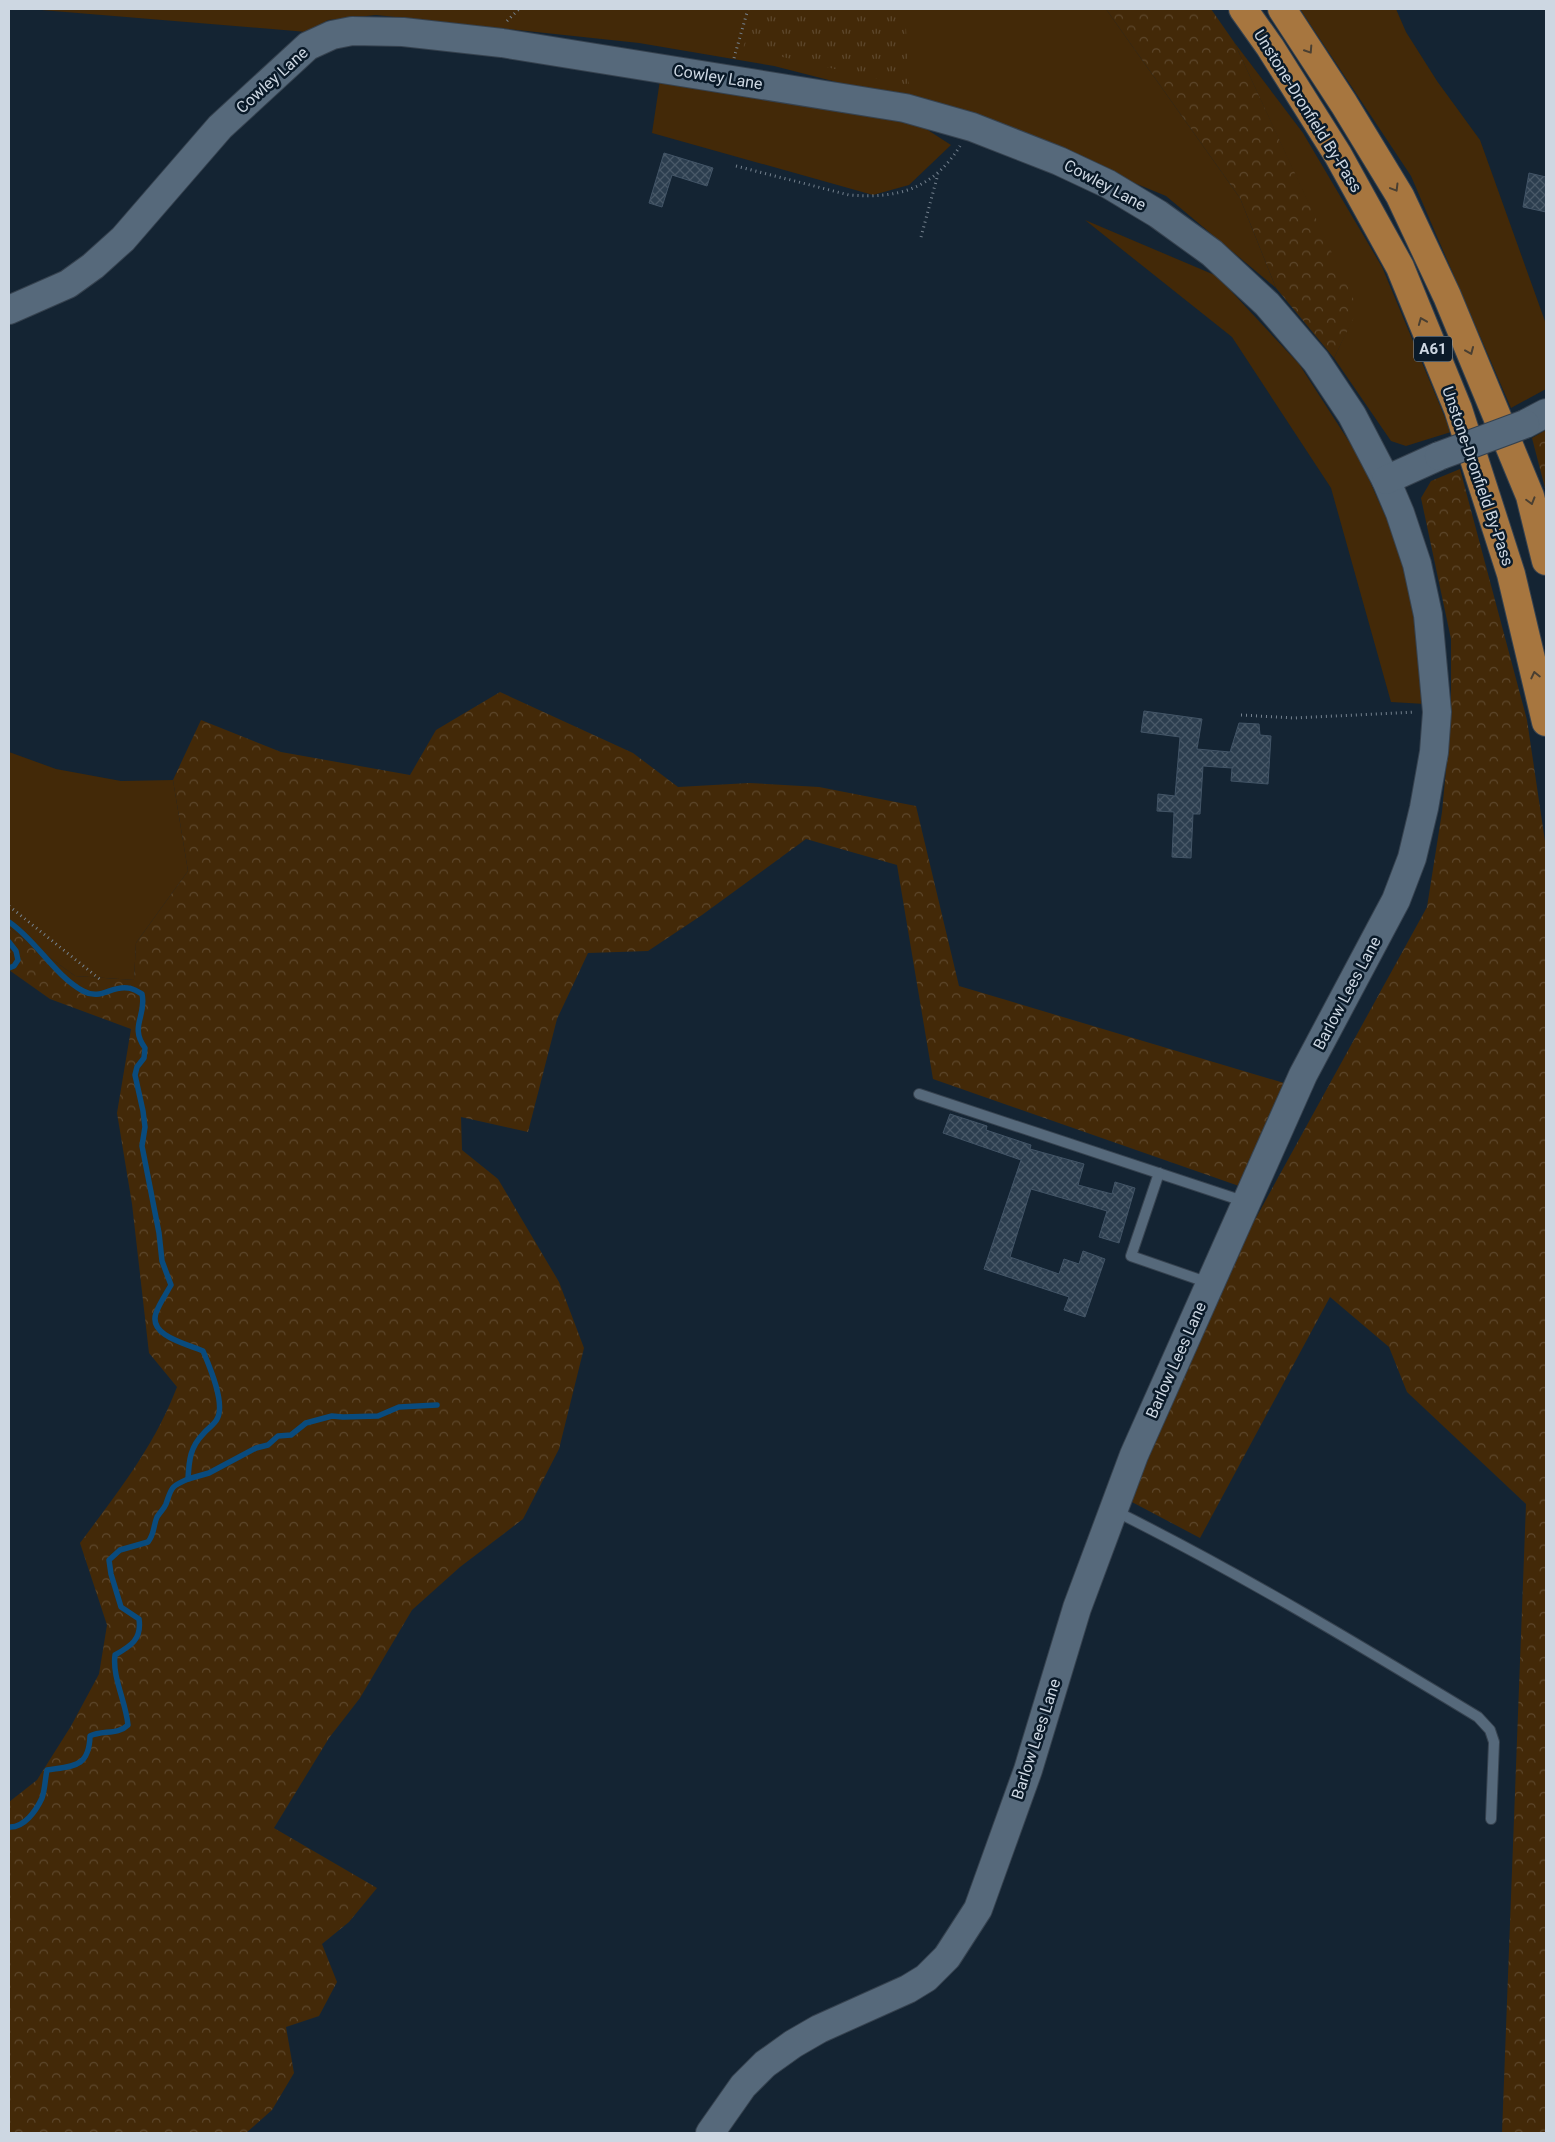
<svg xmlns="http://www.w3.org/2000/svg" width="1555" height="2142" viewBox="0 0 1555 2142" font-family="Roboto,sans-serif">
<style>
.green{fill:#432908}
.forest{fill:url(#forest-crowns)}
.park{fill:url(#park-tufts)}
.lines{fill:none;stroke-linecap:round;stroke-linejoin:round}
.stream{stroke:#094b7e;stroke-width:5.5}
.building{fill:url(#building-cross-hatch);stroke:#425466}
.lane-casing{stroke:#36424f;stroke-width:12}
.secondary-casing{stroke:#36424f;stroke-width:30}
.highway-casing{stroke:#36424f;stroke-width:30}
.path{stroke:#75828f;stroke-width:3;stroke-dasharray:1 4;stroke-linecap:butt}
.lane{stroke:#56697b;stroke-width:10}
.secondary{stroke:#56697b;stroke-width:28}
.highway{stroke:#a7763f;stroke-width:28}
.secondary-bridge-casing{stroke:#36424f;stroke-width:30;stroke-linecap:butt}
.secondary-bridge{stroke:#56697b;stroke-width:28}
.oneway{stroke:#493f32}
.labels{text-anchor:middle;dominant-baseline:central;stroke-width:5;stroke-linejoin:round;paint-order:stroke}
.shield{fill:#0a1a29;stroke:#929eaa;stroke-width:1}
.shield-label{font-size:15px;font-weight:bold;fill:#cdd7e2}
.street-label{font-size:16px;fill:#cdd7e2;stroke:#0a1a29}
</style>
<defs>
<pattern id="forest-crowns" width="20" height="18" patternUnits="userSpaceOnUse" patternTransform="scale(1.25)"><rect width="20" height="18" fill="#432908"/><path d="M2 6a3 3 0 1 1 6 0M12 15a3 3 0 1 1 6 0" fill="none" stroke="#5d472c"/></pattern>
<pattern id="park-tufts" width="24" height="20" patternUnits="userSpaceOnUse" patternTransform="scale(1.25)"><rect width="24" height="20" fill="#432908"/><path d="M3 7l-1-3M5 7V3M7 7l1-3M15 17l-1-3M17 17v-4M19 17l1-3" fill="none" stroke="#5d472c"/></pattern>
<pattern id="building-cross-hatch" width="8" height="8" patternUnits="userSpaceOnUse" patternTransform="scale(1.25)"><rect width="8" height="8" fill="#2c3e4f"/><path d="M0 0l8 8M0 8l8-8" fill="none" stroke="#495968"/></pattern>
</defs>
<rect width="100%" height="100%" fill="#142433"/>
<g class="green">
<path d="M29 9H1106L1240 198 1276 288 1166 196 977 118 774 66 639 43 376 15 328 20 307 32Z"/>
<path d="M1300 9H1396L1406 32 1437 81 1480 140 1546 324V389L1511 408 1411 176Z"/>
<path d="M1234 42 1303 133 1382 267 1451 432 1406 446 1391 441 1334 358 1357 309Z"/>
<path d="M660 80 906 116 951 145 909 185 873 195 652 133Z"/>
<path d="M1085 220 1217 276 1299 364 1359 457 1396 540 1418 627 1425 704 1391 702 1331 488 1232 337Z"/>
<path d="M9 752 56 769 121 781 173 780 188 871 136 943 134 980 75 976 9 928Z"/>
</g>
<g class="forest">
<path d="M1106 9H1211L1234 42 1358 309 1334 358 1276 288 1240 198Z"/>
<path d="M1546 430V492L1532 438Z"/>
<path d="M1460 469 1527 720 1546 848V2133H1502L1526 1504 1407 1392 1389 1347 1330 1297 1200 1538 1130 1501 1230 1265 1427 907 1442 812 1451 717V639L1421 498 1431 481Z"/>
<path d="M500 692 633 753 678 787 749 783 819 787 916 806 959 986 1284 1083 1239 1186 933 1079 897 865 806 839 702 915 648 951 588 953 557 1019 528 1132 461 1117 462 1150 498 1179 559 1282 584 1348 559 1449 523 1519 460 1567 412 1610 360 1698 329 1738 274 1828 377 1888 349 1922 322 1944 337 1982 319 2016 286 2027 294 2073 272 2110 246 2133H9V1802L37 1780 71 1726 99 1674 107 1625 80 1543C118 1492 154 1447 177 1387L149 1353 132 1204 117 1113 131 1029 50 999 9 970V928L75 976 134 980 136 943 188 871 173 780 201 720 281 752 410 775 436 730Z"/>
</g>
<path class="park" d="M756 9H905L909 86 743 48Z"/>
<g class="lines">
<g class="stream">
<path d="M9 922C36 940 54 975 83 991 101 1001 111 985 128 988 133 988 138 992 142 994 147 1016 129 1026 145 1048L144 1058 137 1067 135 1075 143 1111 145 1127 142 1146 159 1233 162 1261 171 1285C166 1294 159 1304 156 1313 148 1336 187 1344 203 1351 209 1365 226 1404 217 1419 215 1424 208 1428 204 1433 190 1447 189 1460 188 1479 170 1487 172 1487 166 1504 164 1509 160 1512 157 1517 153 1526 155 1533 148 1542L120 1550 109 1560 111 1574 121 1607 139 1619C142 1639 131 1646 115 1655 112 1677 126 1702 128 1725 118 1735 102 1730 90 1736 89 1768 73 1766 47 1770 45 1779 45 1790 42 1798 36 1811 24 1828 9 1827"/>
<path d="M9 942 16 951 18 960 14 966 9 968"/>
<path d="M188 1479 209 1473 256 1448 268 1445 278 1436 291 1435 306 1423 332 1416 343 1417 378 1416 399 1407 437 1405"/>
</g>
</g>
<g class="building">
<path d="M664 153 713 168 707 186 672 175 662 207 649 203Z"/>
<path d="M1529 173 1546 177V212L1523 207Z"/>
<path d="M1144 711 1202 719 1197 749 1230 752 1239 723 1259 724 1260 735 1271 736 1268 784 1231 781 1232 768 1203 766 1200 814H1193L1191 858 1172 857 1174 812 1157 811 1158 794 1175 796 1180 737 1141 732Z"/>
<path d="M950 1114 987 1126 986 1130 1031 1145 1030 1149 1084 1164 1078 1185 1112 1194 1115 1182 1135 1188 1119 1243 1099 1237 1107 1211 1031 1189 1010 1257 1059 1274 1064 1259 1079 1264 1083 1251 1105 1259 1085 1317 1064 1310 1069 1297 984 1269 1021 1160 943 1133Z"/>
</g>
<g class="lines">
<g class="lane-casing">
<g id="lane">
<path d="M919 1094 1246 1202"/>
<path d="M1159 1173 1131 1256 1209 1283"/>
<path d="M1115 1511C1240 1573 1359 1645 1478 1717L1490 1730 1494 1742 1491 1819"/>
</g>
</g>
<g class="secondary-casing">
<g id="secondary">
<path d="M9 310 68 284 93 266 123 239 220 127 308 46 332 35 352 31 403 32 502 43 905 108 972 127 1059 161 1108 184 1158 214 1212 253 1267 304 1316 361 1352 415 1386 480 1400 513 1417 564 1428 615 1437 712 1434 752 1424 808 1412 858 1396 900 1303 1075 1134 1455 1077 1608 1028 1770 978 1909 947 1957 926 1978 908 1989 819 2029 793 2044 765 2064 743 2086 710 2133"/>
<path d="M1525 424 1546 413"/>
<path d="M1386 480 1439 456"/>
</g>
</g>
<g class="highway-casing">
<g id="highway">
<path d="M1243 9 1270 47 1338 155 1400 267 1458 409 1511 574 1546 722"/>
<path d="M1282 9 1344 104 1400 196 1447 296 1530 496 1546 561"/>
</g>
</g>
<g class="path">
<path d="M507 21 519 9"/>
<path d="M734 58 748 9"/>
<path d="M736 166 849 195C898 199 933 189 960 146"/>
<path d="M921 237 938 174"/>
<path d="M1241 715 1294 718 1415 712"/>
<path d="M9 906 102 981"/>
</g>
<use href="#lane" class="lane"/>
<use href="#secondary" class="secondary"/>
<use href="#highway" class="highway"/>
<g class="secondary-bridge-casing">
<path id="secondary-bridge" d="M1439 456 1525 424"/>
</g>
<use href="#secondary-bridge" class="secondary-bridge"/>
</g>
<defs><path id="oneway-chevron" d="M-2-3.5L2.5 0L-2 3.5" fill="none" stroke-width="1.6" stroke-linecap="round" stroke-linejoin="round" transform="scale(1.25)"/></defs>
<g class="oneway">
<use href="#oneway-chevron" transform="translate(1309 50) rotate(57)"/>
<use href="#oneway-chevron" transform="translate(1395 188) rotate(59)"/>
<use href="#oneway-chevron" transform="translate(1422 321) rotate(-112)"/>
<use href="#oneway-chevron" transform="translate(1470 351) rotate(67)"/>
<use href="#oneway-chevron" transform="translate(1531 501) rotate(74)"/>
<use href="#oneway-chevron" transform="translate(1535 675) rotate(-103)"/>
</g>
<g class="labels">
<rect class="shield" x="1414" y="336.5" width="38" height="25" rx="4"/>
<g class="shield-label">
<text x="1433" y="349">A61</text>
</g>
<g class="street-label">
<text transform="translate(718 77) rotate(9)">Cowley Lane</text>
<text transform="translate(272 80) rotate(-42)">Cowley Lane</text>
<text transform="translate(1308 111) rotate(58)">Unstone-Dronfield By-Pass</text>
<text transform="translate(1105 185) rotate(28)">Cowley Lane</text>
<text transform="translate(1478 476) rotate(71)">Unstone-Dronfield By-Pass</text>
<text transform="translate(1347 993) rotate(-62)">Barlow Lees Lane</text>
<text transform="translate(1176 1360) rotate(-66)">Barlow Lees Lane</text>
<text transform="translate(1036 1739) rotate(-72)">Barlow Lees Lane</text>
</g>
</g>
<rect width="1555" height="2142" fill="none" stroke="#cdd7e2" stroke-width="20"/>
</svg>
